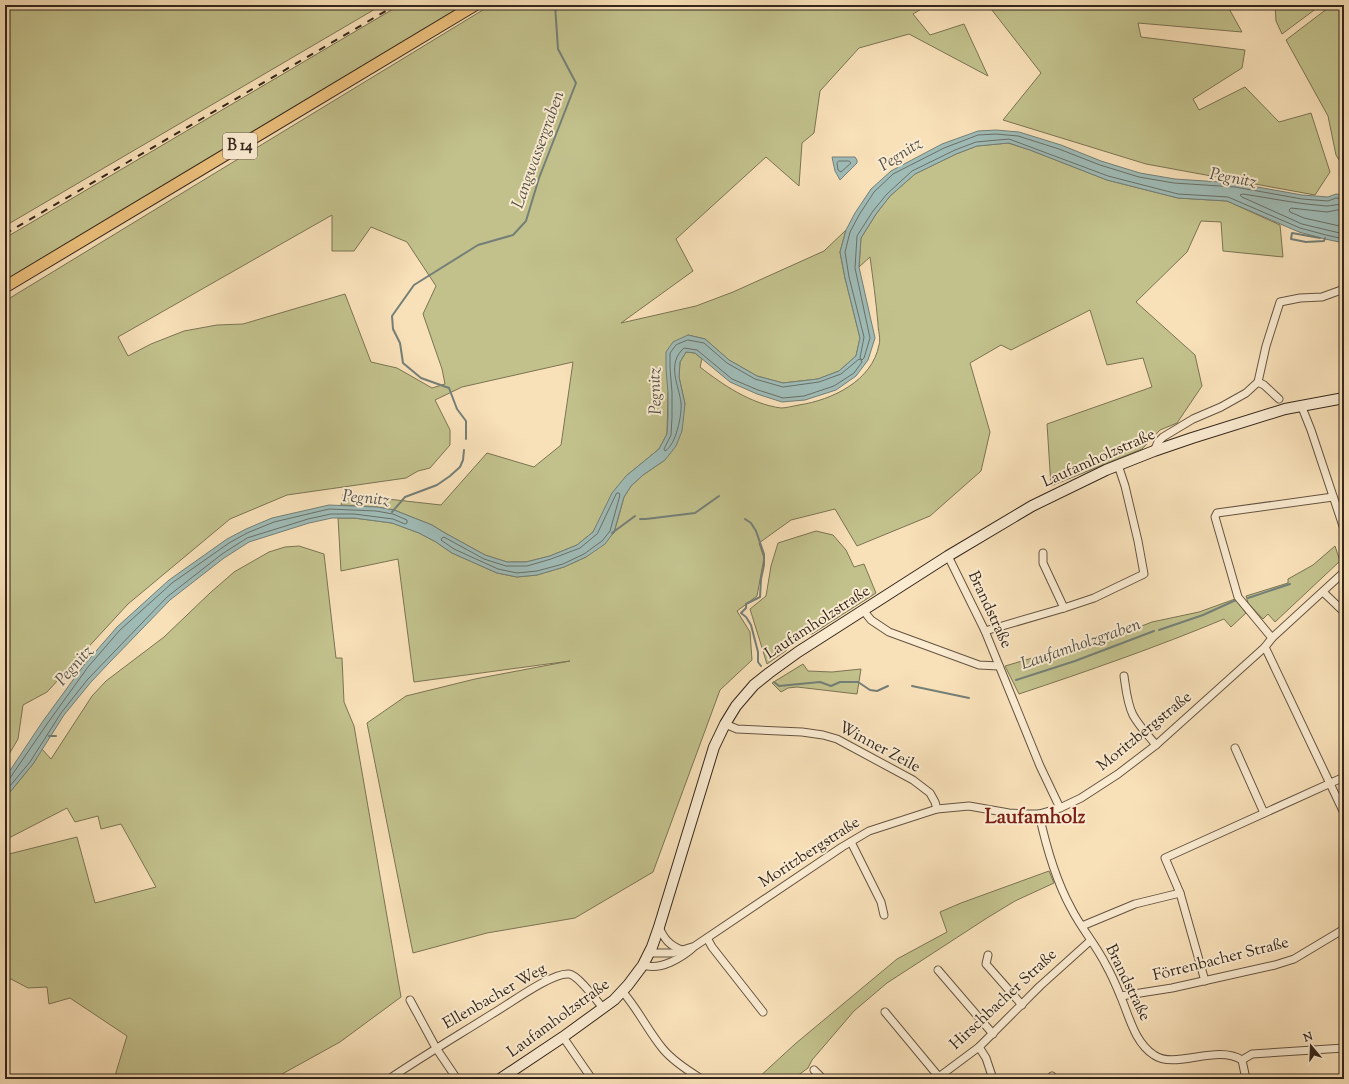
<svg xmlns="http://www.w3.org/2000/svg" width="1349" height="1084" viewBox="0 0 1349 1084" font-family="'Sorts Mill Goudy',serif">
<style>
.green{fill:#c2c18c;stroke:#7b7454;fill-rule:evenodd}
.water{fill:#9fbbb6;stroke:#747f78}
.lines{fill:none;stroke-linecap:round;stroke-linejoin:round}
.shore{stroke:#6a7068;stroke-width:1}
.stream{stroke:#747f78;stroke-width:2}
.street-casing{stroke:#655442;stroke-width:9}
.secondary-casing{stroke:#34261b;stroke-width:12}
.primary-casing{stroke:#34261b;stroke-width:13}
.street{stroke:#faebd1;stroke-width:7}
.secondary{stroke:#faebd1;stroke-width:10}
.primary{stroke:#ecc07c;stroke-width:11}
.rail{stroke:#34261b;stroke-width:2;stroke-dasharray:7 7;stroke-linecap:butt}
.labels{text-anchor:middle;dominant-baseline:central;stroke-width:4;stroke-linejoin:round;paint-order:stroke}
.shield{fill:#faebd1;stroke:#6f6152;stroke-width:1}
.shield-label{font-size:15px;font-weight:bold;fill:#34261b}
.street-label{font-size:16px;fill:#34261b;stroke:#faebd1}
.water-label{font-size:17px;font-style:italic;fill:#54534a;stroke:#faebd1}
.district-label{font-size:20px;font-weight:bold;fill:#7a1f14;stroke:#faebd1}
</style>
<rect width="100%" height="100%" fill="#f8e0b8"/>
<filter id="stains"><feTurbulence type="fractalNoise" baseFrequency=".005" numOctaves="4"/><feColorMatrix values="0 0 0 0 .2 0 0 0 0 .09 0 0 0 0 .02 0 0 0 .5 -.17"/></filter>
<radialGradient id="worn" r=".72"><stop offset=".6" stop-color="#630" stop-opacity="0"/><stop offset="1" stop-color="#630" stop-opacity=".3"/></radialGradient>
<g class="green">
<path d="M5 5H382L5 226Z"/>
<path d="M400 5H464L5 281V238Z"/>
<path d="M491 5H928L913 14 930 35 964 24 988 76 909 34 859 48 820 91 814 133 802 143 799 186 766 157 676 239 693 271 621 323 696 306 733 292 824 251 846 230 840 252 845 278 860 338 856 356 839 371 818 379 783 383 757 376 729 360 705 339 688 335 668 393 667 434 659 449 626 476 603 514 593 532 577 545 550 556 526 562H507L485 555 445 533 432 525 394 510 377 507 341 505 343 494 441 505 487 453 534 467 561 445 573 362 462 387 435 400 450 430V445L430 468 418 471 406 478 287 495 230 519 128 604 47 692 23 705 18 739 5 761V301ZM332 215V251H354L371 227 407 242 436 286 423 314 442 369 445 384 432 388 397 368 371 362 345 294 243 324 217 325 184 331 151 344 128 356 118 337Z"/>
<path d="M988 5H1227L1242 32 1138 23 1141 37 1245 50 1242 68 1193 99 1199 110 1245 87 1279 122 1311 113 1330 172 1315 195 1146 164 1003 120 1041 73Z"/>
<path d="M1275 5H1321L1282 34 1276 21Z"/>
<path d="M1332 5H1344V168L1336 155 1328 116 1286 40Z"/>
<path d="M1008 143 1030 150 1107 180 1178 198 1227 201 1280 225 1283 257 1223 251 1221 222 1201 221 1187 252 1136 302 1195 355 1202 386 1177 423 1160 430 1142 449 1051 486 1047 424 1152 387 1143 358 1107 365 1090 310 1011 350 1001 345 970 363 990 432 981 471 930 516 857 546 835 509 791 520 759 543 764 558 757 596 737 611 750 632 752 660 720 690 653 872 575 918 487 933 413 953 367 723 406 696 475 679 570 661 414 682 398 559 341 571 338 518H354L392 523 419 533 436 542 452 553 497 573 517 577 537 575 564 567 586 557 614 533 624 497 631 486 643 475 665 460 685 404 679 377 680 362 686 352 695 353 702 359 700 367C723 385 751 404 781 408 786 408 793 406 799 405 832 400 872 381 879 345 881 339 878 330 878 324 876 301 873 279 870 257L859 267 861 238 876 214 890 196 915 174 956 154 977 146Z"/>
<path d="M816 531 833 535 846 550 854 567 864 564 876 593 812 634 804 633 785 645 787 650 767 664 750 609 766 596 771 566 778 543Z"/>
<path d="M299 546 324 554 336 658H342L344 702 354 726 401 997 340 1042 273 1079H114L127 1036 70 998 49 1004 47 987 28 988 11 979 5 980V857L9 854 77 837 95 903 156 887 121 824 101 829 98 816 75 822 67 808 5 840V798L33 764 42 749 51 759 92 696 106 681 164 637 210 593 234 572 269 552 285 547Z"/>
<path d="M1335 546 1340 561 1275 622 1268 614 1263 619 1248 603 1246 596 1288 583V579L1313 565Z"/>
<path d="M1235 599 1246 613 1231 627 1224 619C1157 647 1088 671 1019 694L1005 666 1077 645 1090 646 1152 622 1199 612Z"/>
<path d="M803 664 808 671 832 672 861 669 857 694 797 687 788 688 781 692 772 683Z"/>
<path d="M1049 871 1054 883 1015 901 987 918 887 983 854 1011 812 1060 808 1068 793 1079H757L795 1044 897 959 947 932 940 912 961 903Z"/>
</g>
<g class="water">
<path d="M996 130 1019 132 1061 145 1101 161 1140 173 1175 179 1235 183 1302 195 1328 197 1336 194 1344 195V243L1325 239 1299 232 1227 201 1178 198 1107 180 1030 150 1009 143 977 146 956 154 915 174 890 196 876 214 861 238 859 267 875 338 868 360 856 376 836 390 805 400 782 402 757 394 730 382 695 353 686 352 680 362 679 377 685 404 682 431 676 446 665 460 643 475 631 486 624 497 614 532 605 544 586 557 564 567 537 575 517 577 497 573 452 553 436 542 419 533 392 523 354 518H332L309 523 249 542 224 558 170 600 108 664 91 682 64 715 33 764 5 798V778L43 721 84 665 117 627 169 580 227 539 246 529 272 518 329 505 377 507 394 510 432 525 445 533 485 555 507 562H526L550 556 577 545 593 532 612 493 626 476 659 449 667 434 668 417V393L666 369V352L673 342 688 335 705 339 729 360 757 376 783 383 818 379 839 371 856 356 860 338 845 278 840 252 846 230 855 213 871 189 891 171 942 144 978 131Z"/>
<path d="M832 157H855L857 160V163L840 180 835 171Z"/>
</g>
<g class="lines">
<g class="shore">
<path d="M839 161H849L851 163 841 172 838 170 837 163Z"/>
<path d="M1344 199 1336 198 1328 201 1302 199 1235 187 1174 183 1139 177 1100 165 1059 149 1018 136 996 134 978 135 944 148 893 174 874 192 859 215 850 232 845 252 849 277 864 337 860 358 862 360 864 358 870 338 855 268 857 236 873 211 887 194 912 171 955 150 976 142 1009 139 1108 176 1178 194 1228 197 1300 228 1326 235 1344 239"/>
<path d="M1344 204C1338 204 1332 206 1326 206 1298 204 1270 198 1243 194L1240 195 1242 197 1302 224 1327 230 1344 234"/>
<path d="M1344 210H1337L1327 212 1291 208 1289 210 1290 212 1304 218 1344 227"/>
<path d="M688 340 704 343 727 363 755 379 783 387 819 382 841 374 859 359 861 360 862 362 854 373 834 386 804 396 783 398 758 390 732 379 697 350 684 348C666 364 679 385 681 403 682 415 676 445 665 451L664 449 671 435 672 417V392L670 368V353L676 345Z"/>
<path d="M617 493H619L620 495 610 531 602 541 584 554 563 564 537 571 517 573 498 569 454 549 441 540 442 538 444 537 484 559 506 566H527L551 559 580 548 597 534Z"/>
<path d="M5 780 10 778 47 724 88 667 120 630 172 583 229 543 247 533 274 522 329 509 376 511 393 514 407 520V523L405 524 393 519 354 514H331L308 519 247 538 222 554 167 597 88 679 61 713 30 762 5 792"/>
</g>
<g class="stream">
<path d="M1320 238 1292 233 1291 239 1306 242 1324 241 1325 238"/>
<path d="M466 439V421L457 409 449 388 421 378 403 363 400 343 393 329 392 316 414 285 478 245 513 235 526 221 539 178 576 83 558 49 555 5"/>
<path d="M392 512 405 497 437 485 450 476 460 467 463 460 464 450"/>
<path d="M640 519H646L695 513 719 496"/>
<path d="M745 519 751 523 756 531 764 554V565L761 579 760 597 746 604V608L741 613 746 617 751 625 758 652V662L761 666"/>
<path d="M612 533 635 516"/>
<path d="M1248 598 1290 584"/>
<path d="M1159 630 1203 615 1236 600"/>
<path d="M1016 680 1075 661 1154 631"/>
<path d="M774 682 779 686 820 682 831 686 840 682H858L870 690 877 691 888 686"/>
<path d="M912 686 969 698"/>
<path d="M49 736H56"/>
</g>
<g class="street-casing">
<g id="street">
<path d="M1258 382 1266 346 1280 302 1300 298 1322 297 1344 289"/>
<path d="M1301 405 1311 430 1344 529"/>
<path d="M1154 451 1158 442 1163 437 1193 419 1221 407 1246 393 1258 382 1264 385 1279 399"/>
<path d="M1043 553V563L1064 608"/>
<path d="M948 556 985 631 1040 766 1060 808"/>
<path d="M1323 592 1344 612"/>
<path d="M863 610 871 620 889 632 979 665 999 666"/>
<path d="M985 631 1064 608 1094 598 1144 574 1138 541 1125 486 1118 465"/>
<path d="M1272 638 1238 597 1215 517 1217 513 1333 497"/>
<path d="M1265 647 1344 813"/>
<path d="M1124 676C1126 689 1127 703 1133 715 1139 726 1148 735 1156 745"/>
<path d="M725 724 737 729 802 732 823 735 837 739 913 780 930 793 935 802 937 809"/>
<path d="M1235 748 1264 813"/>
<path d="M1039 814C1046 846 1055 879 1071 908 1081 928 1096 945 1106 965 1111 974 1116 985 1120 995 1129 1015 1134 1042 1154 1055 1175 1070 1216 1044 1242 1060"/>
<path d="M851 842 881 902 884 915"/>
<path d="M1082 926 1135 904 1180 893"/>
<path d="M659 927C664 939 670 946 682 950"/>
<path d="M707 938 712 947 763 1012"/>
<path d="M649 953H673L692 947"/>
<path d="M988 955 986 964 1022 1005"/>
<path d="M643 965C660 971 682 958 695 946L842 847 869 831 937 809 969 806 1009 813 1025 814H1039L1060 808 1081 798 1118 774 1156 745 1265 647 1272 638 1344 572"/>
<path d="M938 970 993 1034"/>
<path d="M1205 981 1180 893 1165 858 1344 777"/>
<path d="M622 991C638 1009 648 1031 663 1049 673 1061 687 1070 700 1078"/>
<path d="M1121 996 1172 988 1275 965 1294 959 1344 929"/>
<path d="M410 1000 436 1048 457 1079"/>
<path d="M885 1012 939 1077"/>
<path d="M563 1037 592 1079"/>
<path d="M979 1047 986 1058 993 1079"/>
<path d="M1242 1060 1252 1054 1344 1048"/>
<path d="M1242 1060 1246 1079"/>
<path d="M814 1070 823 1079"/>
<path d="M1052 1076 1054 1079"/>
<path d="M389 1079C423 1056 457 1036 492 1014 508 1005 552 972 569 974 578 975 597 1001 603 1008"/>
<path d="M936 1079 979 1047 1040 986 1090 941"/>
</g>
</g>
<g class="secondary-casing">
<path id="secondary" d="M500 1079 563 1037 614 1000 628 985 643 965 652 947 659 927 714 747 725 724 736 706 754 685 769 673 798 652 948 556 1032 506 1106 470 1154 451 1192 438 1285 409 1344 398"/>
</g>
<g class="primary-casing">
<path id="primary" d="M5 287 475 5"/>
</g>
<use href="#street" class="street"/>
<use href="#secondary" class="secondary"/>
<use href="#primary" class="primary"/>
<path class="rail" d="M5 234 396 5"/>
</g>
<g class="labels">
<rect class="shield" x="223" y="133" width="34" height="26" rx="3"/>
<g class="shield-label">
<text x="240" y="146">B 14</text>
</g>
<g class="street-label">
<text transform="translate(1099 459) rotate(-24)">Laufamholzstraße</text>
<text transform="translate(989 610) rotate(65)">Brandstraße</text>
<text transform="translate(818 623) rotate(-33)">Laufamholzstraße</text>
<text transform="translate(1145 732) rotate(-39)">Moritzbergstraße</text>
<text transform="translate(879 748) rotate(28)">Winner Zeile</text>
<text transform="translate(810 853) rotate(-33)">Moritzbergstraße</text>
<text transform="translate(1221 960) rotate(-14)">Förrenbacher Straße</text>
<text transform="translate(1127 983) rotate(64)">Brandstraße</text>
<text transform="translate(495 997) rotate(-30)">Ellenbacher Weg</text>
<text transform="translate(1004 1000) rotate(-43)">Hirschbacher Straße</text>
<text transform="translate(559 1019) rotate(-36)">Laufamholzstraße</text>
</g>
<g class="water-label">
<text transform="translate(539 150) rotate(-70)">Langwassergraben</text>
<text transform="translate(901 155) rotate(-33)">Pegnitz</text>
<text transform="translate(1233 179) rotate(10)">Pegnitz</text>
<text transform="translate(656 391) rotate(-92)">Pegnitz</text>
<text transform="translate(366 499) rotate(5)">Pegnitz</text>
<text transform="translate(1081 645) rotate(-19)">Laufamholzgraben</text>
<text transform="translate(75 666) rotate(-49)">Pegnitz</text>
</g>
<g class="district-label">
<text x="1035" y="818">Laufamholz</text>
</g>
</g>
<rect width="1349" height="1084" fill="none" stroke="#f8e0b8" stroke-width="20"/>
<rect x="6" y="6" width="1337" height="1072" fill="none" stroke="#34261b" stroke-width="2"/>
<rect x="10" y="10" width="1329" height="1064" fill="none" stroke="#34261b"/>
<g transform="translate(1311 1046) rotate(341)" stroke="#faebd1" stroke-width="3" paint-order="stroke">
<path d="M0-3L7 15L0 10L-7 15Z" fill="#34261b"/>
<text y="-6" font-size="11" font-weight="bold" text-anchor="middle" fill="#34261b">N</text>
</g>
<rect width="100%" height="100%" filter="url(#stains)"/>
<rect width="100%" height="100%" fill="url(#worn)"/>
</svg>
